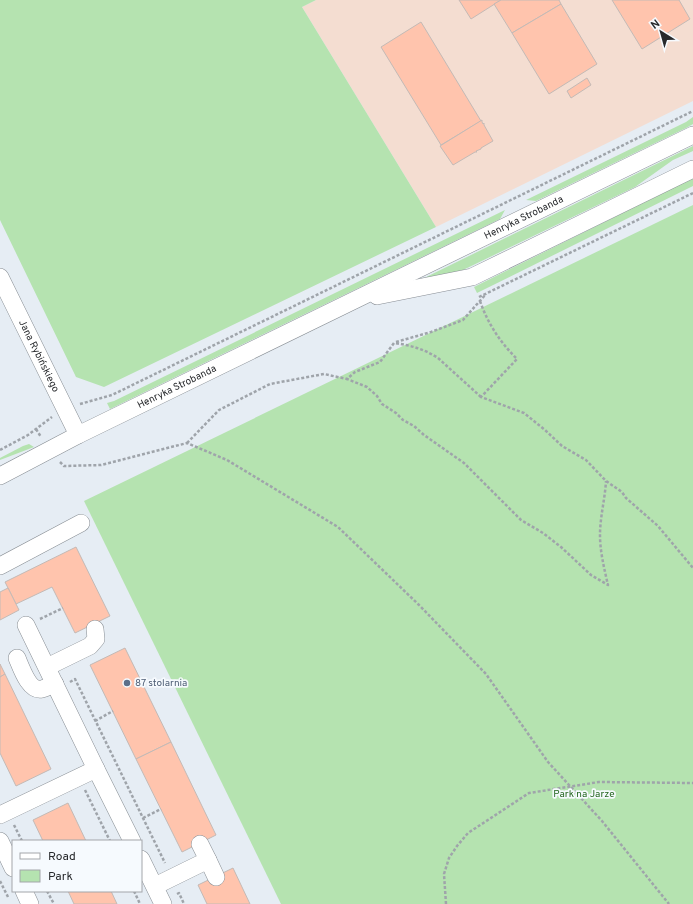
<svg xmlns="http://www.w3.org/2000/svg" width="693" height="904" viewBox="0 0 693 904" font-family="Overpass,sans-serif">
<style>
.industrial{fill:#f4ddd1}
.green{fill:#b5e3b0}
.building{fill:#ffc4ad;stroke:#c3bab6}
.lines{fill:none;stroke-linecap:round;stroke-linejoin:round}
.minor-casing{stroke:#888e94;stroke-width:18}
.path{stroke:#9fa4aa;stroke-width:2.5;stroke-dasharray:3 2;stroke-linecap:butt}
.minor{stroke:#fff;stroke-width:17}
.service-dot{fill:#5c6f8a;stroke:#f6fafe;stroke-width:1.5}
.labels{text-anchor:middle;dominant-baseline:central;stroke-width:3.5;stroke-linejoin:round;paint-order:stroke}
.street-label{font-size:10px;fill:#27292c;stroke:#f6fafe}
.service-label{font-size:10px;fill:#4e5e75;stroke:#f6fafe;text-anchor:start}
.park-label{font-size:10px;fill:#24661f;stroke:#f6fafe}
</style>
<rect width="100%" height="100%" fill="#e6edf4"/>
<path class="industrial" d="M316 0H693V101L436 227 302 7Z"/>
<g class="green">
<path d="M0 0H316L302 7 436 227 104 387 76 377 0 220Z"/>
<path d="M693 117V124L686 128 536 201 526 200 686 122Z"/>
<path d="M693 146V151L673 160 635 187 463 270 416 282Z"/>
<path d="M693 178V186L477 293 474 287Z"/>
<path d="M693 205V904H281L84 501Z"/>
<path d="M505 210 500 219 110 409 107 403 114 401Z"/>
<path d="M29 444 34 447 0 460V458L23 446Z"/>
</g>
<g class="building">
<path d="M459 0H501L471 19Z"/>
<path d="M501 0H559L561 4 512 33 494 4Z"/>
<path d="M612 0H679L690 19 642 49Z"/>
<path d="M561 4 597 64 549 94 512 33Z"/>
<path d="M421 22 481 121 441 145 381 47Z"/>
<path d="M587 78 591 85 571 98 567 91Z"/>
<path d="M482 120V122L483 124 484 123V125L493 141 481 148V149L476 151 477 152H475L453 165 440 146Z"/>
<path d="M76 547 110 616 75 633 52 587 16 604 5 582Z"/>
<path d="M8 588 19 610 0 620V592Z"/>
<path d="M125 648 171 742 136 759 90 665Z"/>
<path d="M0 664 5 674 0 677Z"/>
<path d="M5 674 51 769 16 786 0 753V677Z"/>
<path d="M171 742 216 835 182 852 136 759Z"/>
<path d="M68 803 86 841H43L33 820Z"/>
<path d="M233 868 250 904H207L198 885Z"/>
<path d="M68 891H111L117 904H74Z"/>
</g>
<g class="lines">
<g class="minor-casing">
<g id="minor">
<path id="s1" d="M0 277 78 435"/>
<path d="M377 296 472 277 693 169"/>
<path id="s2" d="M0 476 78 435 693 135"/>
<path d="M0 566 81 523"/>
<path d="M26 625 96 769"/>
<path d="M17 658C21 667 29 692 42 689 46 688 51 685 55 684"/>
<path d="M47 667 90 646 96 639 95 629"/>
<path d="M0 815 96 769 132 841"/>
<path d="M0 841 13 868"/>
<path d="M141 859 163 904"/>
<path d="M208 860 216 877"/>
<path d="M155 886 208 860 200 844"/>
<path d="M24 891 30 904"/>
</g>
</g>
<g class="path">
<path d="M479 297 693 193"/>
<path d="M480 301C488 324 500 342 517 359L481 397 524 413 545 430 562 446 586 460 606 481 622 492 626 498 658 526 693 568"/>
<path d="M396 342 431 332 463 320 486 294"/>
<path d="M481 397 438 358C424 349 410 345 394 343L380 362 355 372 347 379 367 387 377 396 382 404 396 413 403 420 414 426 424 435 464 463 521 520 543 533 561 547 591 575 608 585C604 568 600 551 600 535 600 517 605 499 606 481"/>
<path d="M80 404 112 395 693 111"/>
<path d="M36 429 41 437"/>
<path d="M187 443 219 410 270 384 324 374 347 379"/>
<path d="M0 450 28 435 52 417"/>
<path d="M60 462 64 466 101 465 187 443 227 460 338 527 419 605 486 674 548 762 602 821 669 904"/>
<path d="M40 619 63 608"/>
<path d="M70 682 75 679 165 863"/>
<path d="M95 721 113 711"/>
<path d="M85 790 110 841"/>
<path d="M143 818 161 809"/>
<path d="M14 825 22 841"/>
<path d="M0 881 8 897"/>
<path d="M47 891 54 904"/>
<path d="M134 891 140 904"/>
<path d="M177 894 179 893 184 904"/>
<path d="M446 904 444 874 449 858 457 846 468 833 529 793 599 782 693 783"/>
</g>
<use href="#minor" class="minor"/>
</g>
<circle class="service-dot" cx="127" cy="683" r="4"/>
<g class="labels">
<g class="street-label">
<text stroke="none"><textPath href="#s2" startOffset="584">Henryka Strobanda</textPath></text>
<text stroke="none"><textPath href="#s1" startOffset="88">Jana Rybińskiego</textPath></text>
<text stroke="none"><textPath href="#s2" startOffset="198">Henryka Strobanda</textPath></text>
</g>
<g class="service-label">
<text x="135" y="683">87 stolarnia</text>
</g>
<g class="park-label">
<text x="584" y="794">Park na Jarze</text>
</g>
</g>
<rect x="12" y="840" width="130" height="52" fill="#f6fafe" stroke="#a3a6aa"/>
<rect x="20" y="853" width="20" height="6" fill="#ffffff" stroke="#a3a6aa"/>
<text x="48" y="860" font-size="12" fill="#27292c">Road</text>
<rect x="20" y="870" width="20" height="12" fill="#b5e3b0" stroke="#a3a6aa"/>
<text x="48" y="880" font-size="12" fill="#27292c">Park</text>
<g transform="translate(661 32) rotate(323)" stroke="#f6fafe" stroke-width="3" paint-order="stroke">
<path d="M0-3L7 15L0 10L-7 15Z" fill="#27292c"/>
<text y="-6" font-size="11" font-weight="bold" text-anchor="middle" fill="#27292c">N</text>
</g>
</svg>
